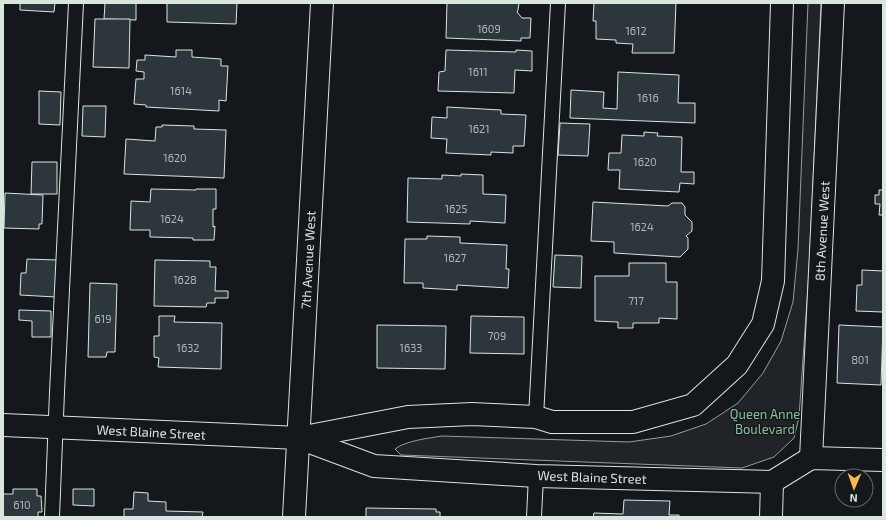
<svg xmlns="http://www.w3.org/2000/svg" width="886" height="520" viewBox="0 0 886 520" font-family="'Exo 2',sans-serif">
<style>
.green{fill:#202428;stroke:#939e99}
.building{fill:#2c363c;stroke:#d8e6dc}
.lines{fill:none;stroke-linecap:round;stroke-linejoin:round}
.lane-casing{stroke:#d8e6dc;stroke-width:16}
.street-casing{stroke:#d8e6dc;stroke-width:24}
.lane{stroke:#14181c;stroke-width:14}
.street{stroke:#14181c;stroke-width:22}
.labels{text-anchor:middle;dominant-baseline:central;stroke-width:3;stroke-linejoin:round;paint-order:stroke}
.number-label{font-size:11px;fill:#adbab4}
.street-label{font-size:13px;fill:#d8e6dc;stroke:#14181c}
.park-label{font-size:13px;fill:#8ac095;stroke:#14181c}
</style>
<rect width="100%" height="100%" fill="#14181c"/>
<path class="green" d="M808 3H821L809 271 799 417 794 438 774 457 742 468 401 455 395 449C405 441 429 438 442 436L629 442 671 436 706 424 738 403 763 373 781 341 793 302 798 249Z"/>
<g class="building">
<path d="M20 3H55L54 12 20 10Z"/>
<path d="M105 3H136V20L104 19Z"/>
<path d="M167 3H237L236 24 167 22Z"/>
<path d="M447 3H519L518 10 517 12 522 18H531L530 38H521V41L446 38Z"/>
<path d="M594 3H676L674 53H632L633 44 616 43V40L596 39V21H593Z"/>
<path d="M95 19H130L129 68 93 67Z"/>
<path d="M176 50H192V57L221 59V66H228L226 101 219 100V111L146 107V105L134 104 136 79H144V72L136 71 137 60H145V55L176 57Z"/>
<path d="M446 50 516 52V50L532 51V71L515 70 514 93 438 91 439 72 445 71Z"/>
<path d="M618 72 679 75 678 103H695V123L570 118 571 90 604 92 603 108 617 109Z"/>
<path d="M39 91 61 92 60 125 39 124Z"/>
<path d="M83 106H106L105 137 82 136Z"/>
<path d="M447 107 501 110V114L526 115 524 146H513V153L491 152V155L446 153 447 139 431 138 432 117 447 118Z"/>
<path d="M560 123 590 124 588 156 558 155Z"/>
<path d="M162 125 194 126V129L226 130 224 178 124 174 126 139 155 141 156 127H162Z"/>
<path d="M644 132 658 133 657 136 682 137 681 172H694V184L680 183 679 192 619 189 620 170H608L609 153H621L622 135 644 136Z"/>
<path d="M32 162H57V194H31Z"/>
<path d="M461 174 483 175V194L506 195 505 223 470 221V224L407 222 408 178 442 179V175L461 176Z"/>
<path d="M151 189 196 190V189H216V209H213V227L215 226 214 240H193V238L150 237V230H130L131 201 150 202Z"/>
<path d="M879 190H883V215H879L880 204H875V195H879Z"/>
<path d="M5 193 43 195 42 224H39V229L4 228Z"/>
<path d="M593 202 668 206 672 203H682L685 207V215L692 222V231L686 236 688 238V249L680 257 614 253V242L591 241Z"/>
<path d="M427 236 460 237V243L507 245 506 269H509L508 288 457 285V290L423 288V283H404L405 239H427Z"/>
<path d="M555 255 582 256 581 288 553 287Z"/>
<path d="M27 259 57 260 56 297 20 295 21 273H26Z"/>
<path d="M155 260 210 261V267H216L215 291H228V298H215V303H207L206 307 154 306Z"/>
<path d="M629 263H666V282H677V319L659 318V323H633V328H618V322L595 321V276H629Z"/>
<path d="M862 270 883 271V312L856 311 857 285H862Z"/>
<path d="M90 283 117 284 115 352H107L106 357H88Z"/>
<path d="M19 310 51 311V337H32V321L19 320Z"/>
<path d="M159 316H175L174 322 222 323 221 369 158 367 159 358 154 357V336H159Z"/>
<path d="M471 316 524 317V354L470 353Z"/>
<path d="M377 325 446 326 445 369 377 368Z"/>
<path d="M839 325 883 327 881 385 837 383Z"/>
<path d="M13 489H37V496H41L42 512H38V517H3V494H13Z"/>
<path d="M73 489H94V506L73 505Z"/>
<path d="M134 492 148 493V501L166 502V511L203 512 202 517H124V509H133Z"/>
<path d="M624 500 670 501 669 515H679V517H593L594 513 623 514Z"/>
<path d="M366 508 436 509V512H440V517H366Z"/>
</g>
<g class="lines">
<g class="lane-casing">
<g id="lane">
<path d="M536 417 558 3"/>
<path d="M52 517 57 392 76 3"/>
<path d="M534 517 536 476"/>
</g>
</g>
<g class="street-casing">
<g id="street">
<path d="M3 425 299 438 408 417 472 414 536 417 552 422H633L693 405 737 365 763 324 773 281 782 3"/>
<path d="M299 438 374 466 536 476 772 482 811 458 883 460"/>
<path d="M811 458 833 3"/>
<path d="M294 517 322 3"/>
<path d="M771 517 772 482"/>
</g>
</g>
<use href="#lane" class="lane"/>
<use href="#street" class="street"/>
</g>
<g class="labels">
<g class="number-label">
<text x="489" y="28">1609</text>
<text x="636" y="30">1612</text>
<text x="478" y="71">1611</text>
<text x="181" y="90">1614</text>
<text x="648" y="97">1616</text>
<text x="479" y="128">1621</text>
<text x="175" y="157">1620</text>
<text x="645" y="161">1620</text>
<text x="456" y="208">1625</text>
<text x="172" y="218">1624</text>
<text x="642" y="226">1624</text>
<text x="455" y="257">1627</text>
<text x="185" y="279">1628</text>
<text x="636" y="300">717</text>
<text x="103" y="318">619</text>
<text x="497" y="335">709</text>
<text x="188" y="347">1632</text>
<text x="411" y="347">1633</text>
<text x="860" y="359">801</text>
<text x="22" y="504">610</text>
</g>
<g class="street-label">
<text transform="translate(822 231) rotate(-87)">8th Avenue West</text>
<text transform="translate(308 260) rotate(-87)">7th Avenue West</text>
<text transform="translate(151 432) rotate(3)">West Blaine Street</text>
<text transform="translate(592 477) rotate(2)">West Blaine Street</text>
</g>
<g class="park-label">
<text x="765" y="414">Queen Anne<tspan x="765" dy="15">Boulevard</tspan></text>
</g>
</g>
<rect width="886" height="520" fill="none" stroke="#d8e6dc" stroke-width="8"/>
<g transform="translate(854 488) rotate(182)"><circle r="19" fill="#14181c" stroke="#626a69"/>
<path d="M0-3L7 15L0 10L-7 15Z" fill="#ffb74d"/>
<text y="-6" font-size="11" font-weight="bold" text-anchor="middle" fill="#d8e6dc">N</text>
</g>
</svg>
